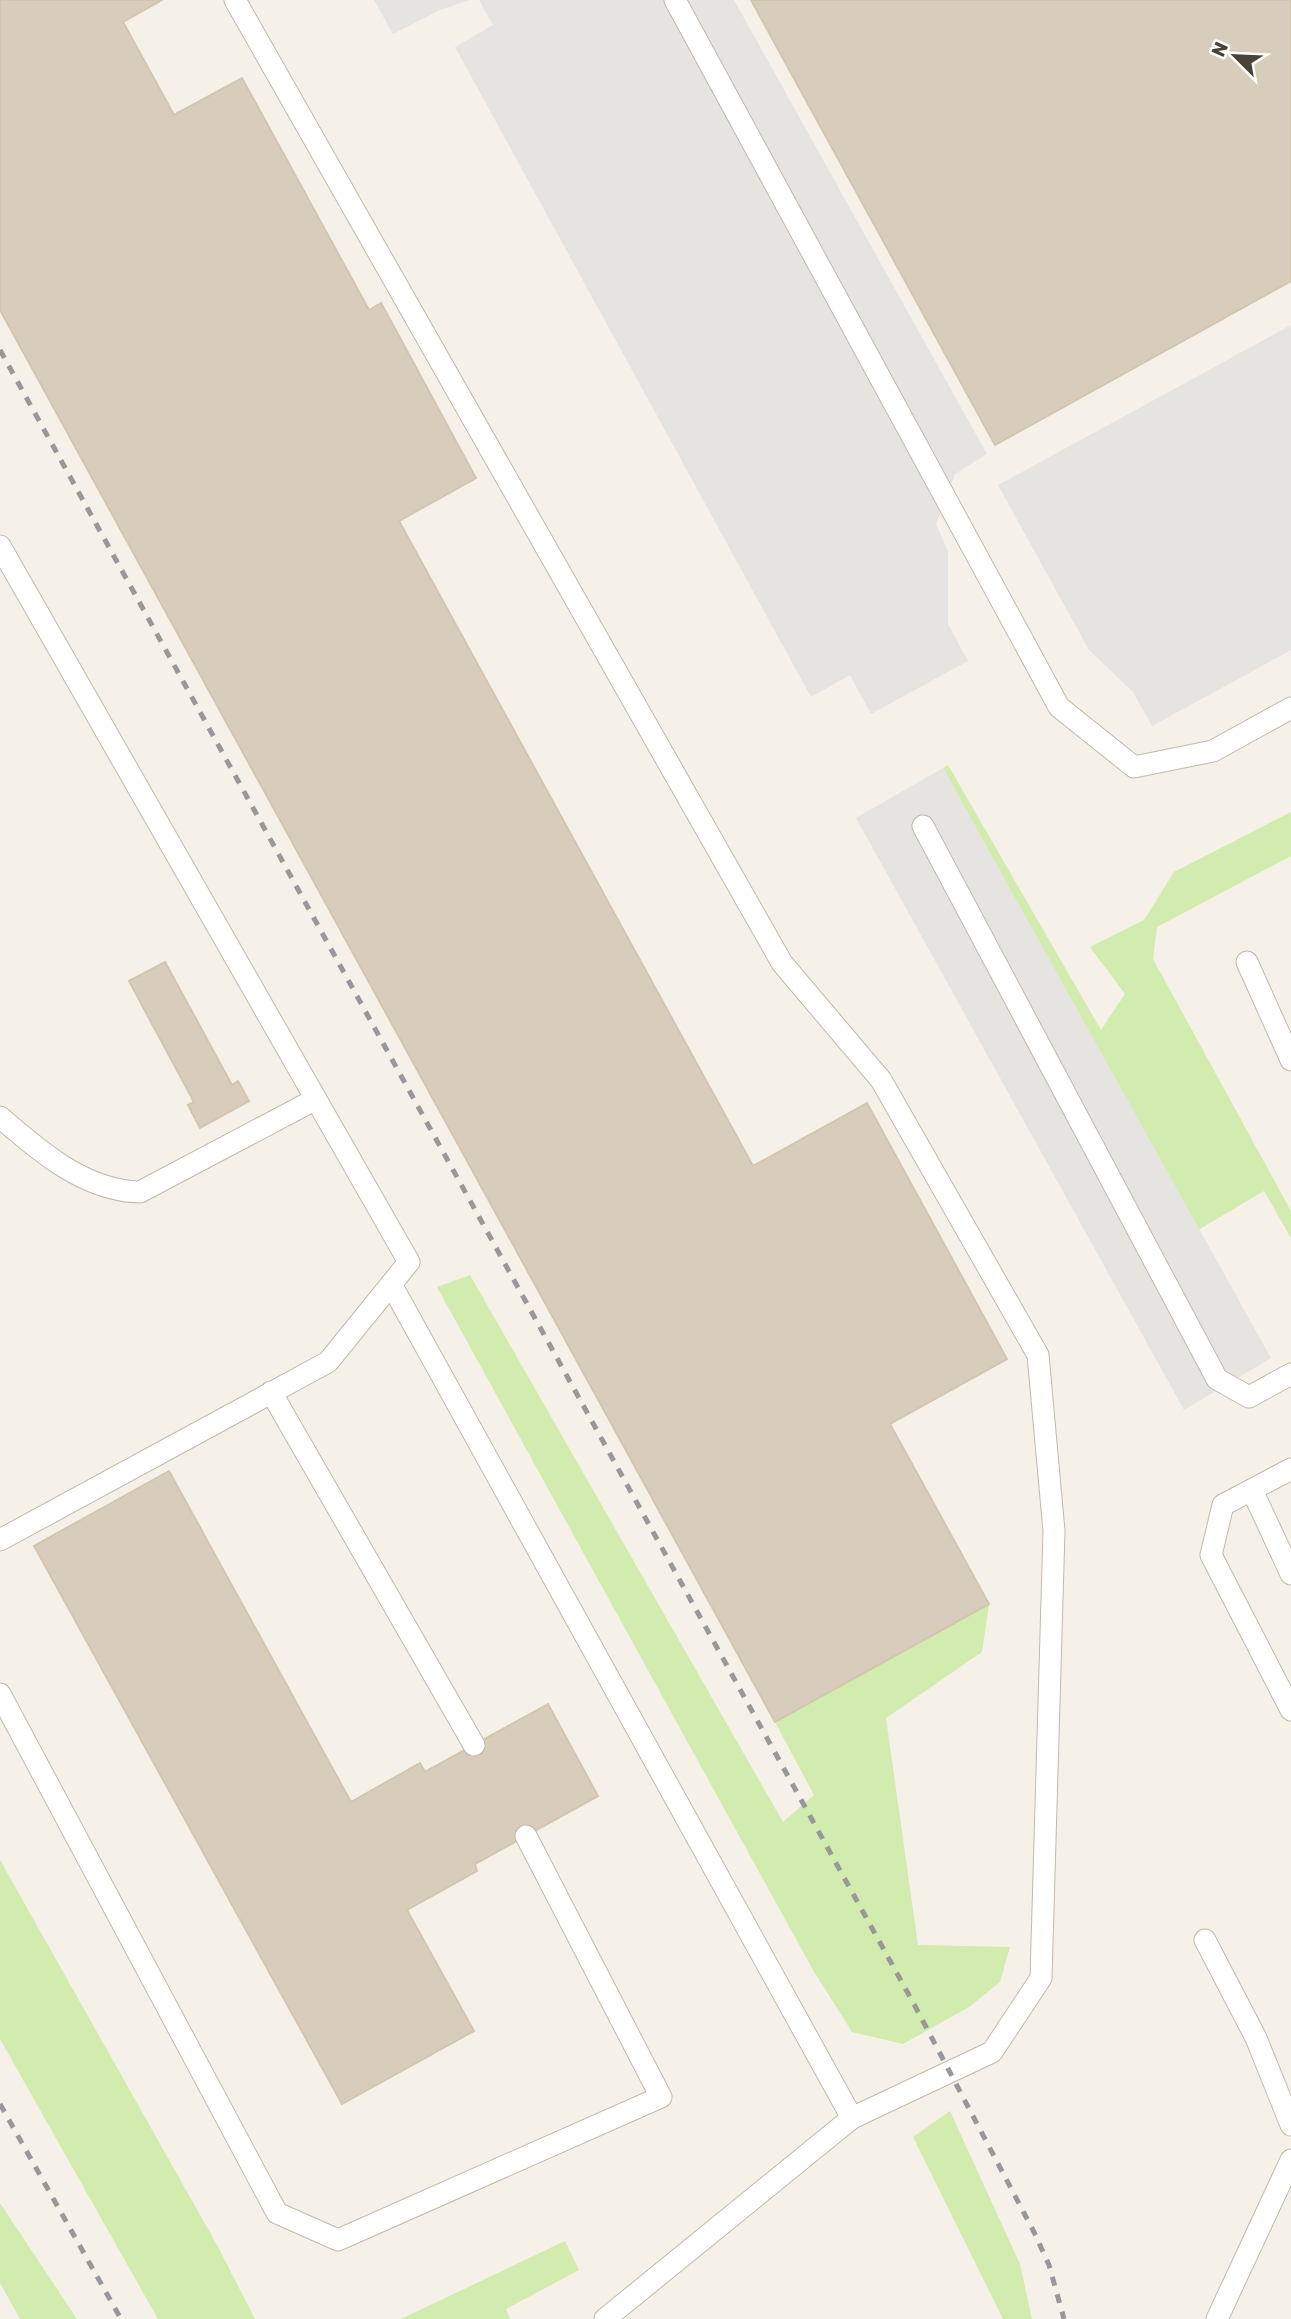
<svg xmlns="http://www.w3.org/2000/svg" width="1291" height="2319" viewBox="0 0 1291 2319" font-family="Rubik,sans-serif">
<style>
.green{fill:#d1ecae}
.parking{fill:#e6e4e0}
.building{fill:#d8cdbd;stroke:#d3c5af;stroke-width:2}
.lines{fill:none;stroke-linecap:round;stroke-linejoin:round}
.service-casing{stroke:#c2b9aa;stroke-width:23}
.service{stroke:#fff;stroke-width:21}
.rail{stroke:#989898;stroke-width:5;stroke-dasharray:9 9;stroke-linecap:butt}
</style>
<rect width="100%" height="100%" fill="#f5f1e9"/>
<g class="green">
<path d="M948 765 1101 1030 1125 994 1090 947 1144 920 1174 872 1291 812V856L1157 927 1153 959 1291 1211V1238L1264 1191 1198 1230 943 768Z"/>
<path d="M470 1275 783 1822 814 1795 775 1722 989 1604 982 1652 886 1718 918 1945 1010 1947 1000 1982 969 2007 903 2044 852 2032 813 1970 437 1287Z"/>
<path d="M0 1860 217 2245 255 2319H158L0 2039Z"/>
<path d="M950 2111 1020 2264 1032 2319H1003L913 2137Z"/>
<path d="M0 2203 77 2319H20L0 2283Z"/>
<path d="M565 2241 579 2270 506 2309 510 2319H401Z"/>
</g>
<g class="parking">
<path d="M374 0H470L440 10 393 34Z"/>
<path d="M479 0H734L987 454 955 474 936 524 948 551V624L968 661 871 714 850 675 811 697 455 47 493 25Z"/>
<path d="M1291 325V650L1152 726 1133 692 1089 650 998 485Z"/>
<path d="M943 768 1271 1358 1184 1410 856 818Z"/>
</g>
<g class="building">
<path d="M0 0H162L123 22 174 115 242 78 369 310 381 303 476 478 399 521 753 1166 867 1103 1007 1359 890 1424 989 1604 775 1722 0 310Z"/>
<path d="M751 0H1291V281L995 445Z"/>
<path d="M165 962 232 1085 238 1081 249 1101 200 1128 188 1105 194 1102 129 981Z"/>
<path d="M169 1471 351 1802 420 1763 425 1772 548 1704 598 1796 475 1864 477 1871 407 1910 474 2031 342 2104 34 1546Z"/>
</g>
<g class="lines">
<g class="service-casing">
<g id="service">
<path d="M235 0 782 963 881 1080 1038 1355 1054 1531 1041 1978 992 2052 852 2118 605 2319"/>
<path d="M675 0 1059 707 1134 767 1213 751 1291 708"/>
<path d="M0 546 409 1262 328 1362 0 1540"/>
<path d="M923 826 1217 1379 1249 1397 1291 1374"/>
<path d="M1247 962 1291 1060"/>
<path d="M0 1117C39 1151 85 1191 140 1192L316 1099"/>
<path d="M391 1284 852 2118"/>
<path d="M271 1392 474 1745"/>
<path d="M1291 1469 1223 1505 1211 1555 1291 1710"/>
<path d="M1252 1490 1291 1574"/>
<path d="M0 1694 277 2213 338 2240 661 2097 526 1836"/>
<path d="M1205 1940 1256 2038 1291 2125"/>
<path d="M1217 2319 1291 2160"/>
</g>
</g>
<use href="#service" class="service"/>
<g class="rail">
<path d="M0 350 915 2006 1034 2232 1049 2265 1064 2319"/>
<path d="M0 2104 121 2319"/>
</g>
</g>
<g transform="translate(1235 56) rotate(294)" stroke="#ffffff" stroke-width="5" paint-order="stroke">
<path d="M0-5L12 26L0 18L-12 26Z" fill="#4a4236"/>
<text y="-10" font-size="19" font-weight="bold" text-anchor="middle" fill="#4a4236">N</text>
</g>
</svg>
